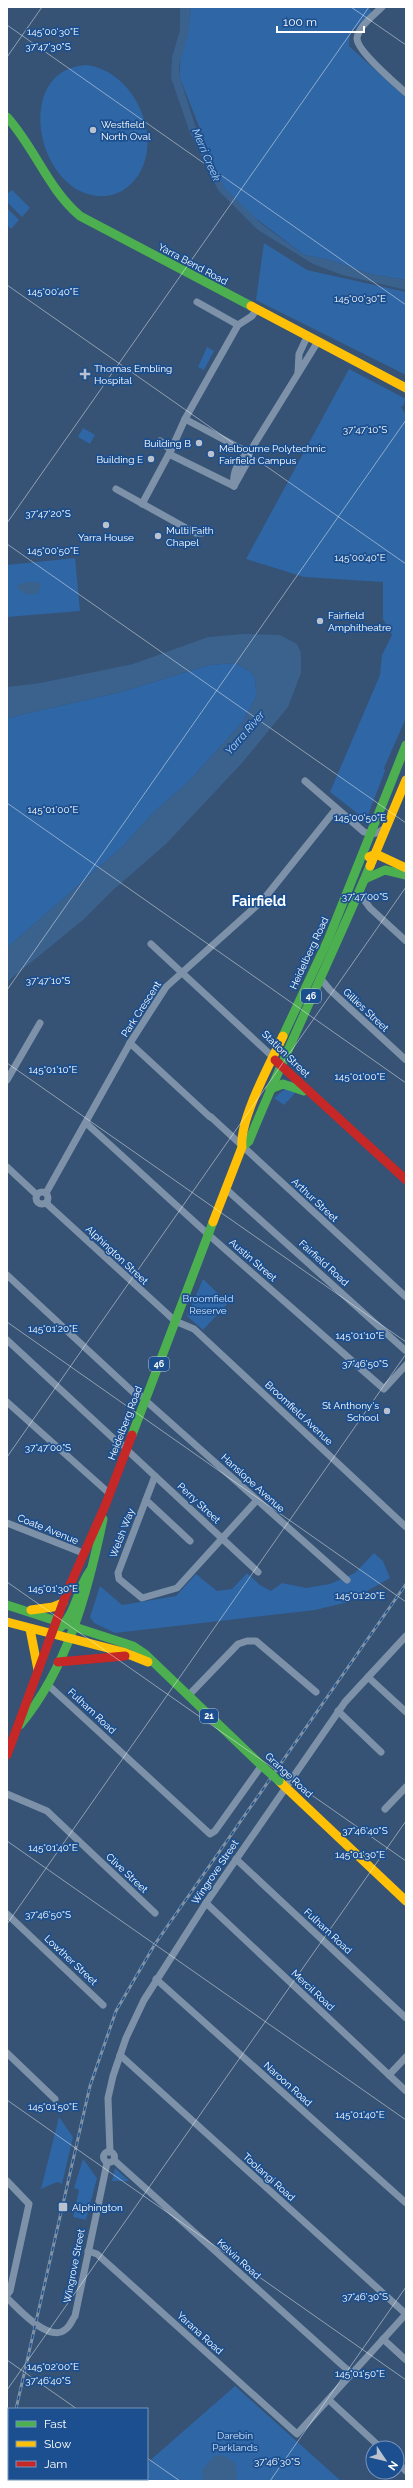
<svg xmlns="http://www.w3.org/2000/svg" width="413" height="2488" viewBox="0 0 413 2488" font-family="Raleway,sans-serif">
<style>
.green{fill:#2f66a5}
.water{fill:#3b618d}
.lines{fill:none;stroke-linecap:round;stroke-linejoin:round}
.street{stroke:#7d92a8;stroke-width:7}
.fast{stroke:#4caf50;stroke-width:9}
.slow{stroke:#ffc107;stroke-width:9}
.jam{stroke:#c62828;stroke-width:9}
.rail-casing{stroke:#7e92a7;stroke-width:3}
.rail{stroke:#1b4f8f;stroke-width:1.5;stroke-dasharray:4.5;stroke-linecap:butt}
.fast-bridge{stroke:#4caf50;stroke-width:9}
.ticks{fill:none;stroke:#fff;stroke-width:1;stroke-opacity:0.45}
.poi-dot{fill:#b9c2ce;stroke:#1b4f8f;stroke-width:1.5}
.labels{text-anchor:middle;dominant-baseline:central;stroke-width:3.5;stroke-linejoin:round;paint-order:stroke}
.shield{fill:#1b4f8f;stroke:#bbcadd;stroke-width:1}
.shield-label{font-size:9px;font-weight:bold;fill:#fff}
.poi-label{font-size:10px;fill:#fff;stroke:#1b4f8f;text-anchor:start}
.street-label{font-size:10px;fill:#fff;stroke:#1b4f8f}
.park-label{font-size:10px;fill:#cfe3fa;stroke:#1b4f8f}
.water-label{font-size:11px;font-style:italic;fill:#b5d3f5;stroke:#1b4f8f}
.district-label{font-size:14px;font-weight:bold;fill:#fff;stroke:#1b4f8f}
.ticks-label{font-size:10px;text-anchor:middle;fill:#fff;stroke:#1b4f8f;stroke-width:3.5;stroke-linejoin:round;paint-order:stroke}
</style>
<rect width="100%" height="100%" fill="#365274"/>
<g class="green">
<path d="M191 7H368L372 12 350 34 349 46 406 98V280L370 274 330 260 304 255 246 211 225 189 219 178 180 78C178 54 189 31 191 7Z"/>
<path d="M85 65C136 69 169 146 131 184 122 193 110 197 97 196 36 190 13 71 85 65Z"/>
<path d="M12 190 30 208 22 217 7 202V194Z"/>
<path d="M7 208 19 220 11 229 7 225Z"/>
<path d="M264 243 307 270 406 292V375L256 300Z"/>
<path d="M207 347 214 351 204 370 198 367Z"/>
<path d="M349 369 406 399 403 406 401 407 406 415V718L384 768 385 771 366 820 330 792 380 675 382 655 392 635 383 619V582L304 577 246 559Z"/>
<path d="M83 428 95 435 90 444 78 437Z"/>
<path d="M75 558 80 611 7 617V565Z"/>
<path d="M235 663 251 672 255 678 256 688V697L242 723 188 782 154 812 123 846 7 948V718L121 692 209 665Z"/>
<path d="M285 1089 296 1092 284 1105 274 1098Z"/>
<path d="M203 1279 228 1303 203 1330 187 1316Z"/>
<path d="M374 1553 383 1561 390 1578 348 1602 315 1610 115 1633 94 1623 90 1617 100 1586 122 1605 176 1596 196 1574 217 1591 232 1589 247 1573 260 1585 271 1591 282 1583 306 1588 330 1584 355 1573Z"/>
<path d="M59 2117 73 2137 62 2184 57 2182 41 2189Z"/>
<path d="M83 2159 97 2178 86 2220 73 2217 79 2190 74 2188Z"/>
<path d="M115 2168 129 2181H112Z"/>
<path d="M235 2386 341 2481H147V2463Z"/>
</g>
<g class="water">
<path d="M180 7H191L188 34 179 66 180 78 195 125 225 189 263 225 304 255 330 260 370 274 406 280V290L342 275 313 264 258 230 218 190 190 133 171 78 172 57 180 30Z"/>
<path d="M27 582H37L41 585 38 593 28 595 18 589 17 585Z"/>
<path d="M243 634 280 635 297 644 301 653V673L288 707 242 763 166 844 112 891 83 920 7 982V948L123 846 154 812 188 782 242 723 256 697V688L255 678 251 672 235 663 209 665 121 692 7 718V687L40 683 133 664 208 637Z"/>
<path d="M223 2455 235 2463 237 2477 233 2481H208L203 2479 202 2470 214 2456Z"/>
</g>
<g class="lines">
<g class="street">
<path d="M382 7C374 15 359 26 357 38 356 50 396 84 406 93"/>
<path d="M197 302 238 325"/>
<path d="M298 372 299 354 307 337"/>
<path d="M185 419 249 453"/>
<path d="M171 450 185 419 238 325 252 316 256 310"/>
<path d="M169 454 234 486"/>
<path d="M234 486 248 461 249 453 317 343"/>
<path d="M234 486C232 474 238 459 249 453"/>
<path d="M116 489 195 533H202"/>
<path d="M142 504 171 450 160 441"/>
<path d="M305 781 364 832C373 835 377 834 385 828"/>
<path d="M359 893 370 908 406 941"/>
<path d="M151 944 273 1057"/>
<path d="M320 978 330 990 406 1060"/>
<path d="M130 1043 210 1117"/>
<path d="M7 1080 40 1023"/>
<path d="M211 1117 406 1297"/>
<path d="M86 1123 210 1236 384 1389 406 1365"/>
<path d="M7 1167 37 1195"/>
<path d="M227 1190 406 1351"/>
<circle cx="42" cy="1198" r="6"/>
<path d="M46 1193 130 1043 166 987 263 900 336 809"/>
<path d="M46 1203 162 1309 175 1321 194 1329 406 1527"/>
<path d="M7 1275 134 1393 146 1398"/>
<path d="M7 1340 114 1439 127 1448"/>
<path d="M145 1400 347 1580"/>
<path d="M7 1402 110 1494"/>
<path d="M126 1449 258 1572"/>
<path d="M155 1476 118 1573 119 1579 142 1598 177 1588 257 1500"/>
<path d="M146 1500 190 1541"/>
<path d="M7 1523 83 1553"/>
<path d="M368 1677 406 1712"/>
<path d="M47 1684 210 1834 215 1831 262 1765"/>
<path d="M188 1696 238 1644 247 1641H256L316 1692"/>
<path d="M338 1711 381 1752"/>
<path d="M7 1794 47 1811 155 1913"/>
<path d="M385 1809 406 1787"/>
<path d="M236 1859 406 2018"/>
<path d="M206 1903 406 2091"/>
<path d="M7 1914 103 2005"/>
<path d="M156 1979 406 2203"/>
<path d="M7 2053 55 2099"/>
<path d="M120 2055 406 2314"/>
<path d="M389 2075 406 2057"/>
<circle cx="109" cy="2157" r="5.5"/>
<path d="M110 2152 108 2098 113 2076 126 2038 144 2000 206 1903 345 1702 406 1636"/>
<path d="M114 2160 352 2374"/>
<path d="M7 2181 29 2204 10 2291 7 2295"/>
<path d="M88 2251 97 2254 297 2434 406 2314"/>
<path d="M7 2298C19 2309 49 2344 66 2329 70 2326 72 2320 75 2316L107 2163"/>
<path d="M383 2339 406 2360"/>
<path d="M329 2400 381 2448"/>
<path d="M397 2462 406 2471"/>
</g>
<g class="fast">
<path d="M7 117C35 148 48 189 80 216L251 306"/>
<path d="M365 879 385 870 406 875"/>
<path d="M283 1036 328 940 406 745"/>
<path d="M270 1089 283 1084 304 1091"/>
<path d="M242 1147 249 1141C287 1048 331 958 370 866"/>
<path d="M132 1435 213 1222"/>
<path d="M7 1605 133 1646 145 1654 262 1766"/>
<path d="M60 1628C76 1613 77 1589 90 1571"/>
<path d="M20 1725C68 1667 88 1591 103 1519"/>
</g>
<g class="slow">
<path d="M251 306 406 388"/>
<path d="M369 857 376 854 406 868"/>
<path d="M370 866 406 780"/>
<path d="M213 1222 242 1147C239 1120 271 1062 283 1036"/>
<path d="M31 1610 53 1607 63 1603"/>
<path d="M7 1622 123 1652 148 1662"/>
<path d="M30 1629 38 1670"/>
<path d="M279 1781 406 1901"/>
</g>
<g class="jam">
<path d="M275 1060 406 1180"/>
<path d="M58 1662 125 1656"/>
<path d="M7 1755 67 1592 105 1506 132 1435"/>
</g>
<g class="rail-casing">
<g id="rail">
<path d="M16 2409 90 2086 116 2011 155 1944 406 1584"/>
<path d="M7 2453 9 2443"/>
<path d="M7 2471 9 2461"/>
</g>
</g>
<use href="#rail" class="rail"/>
<path class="fast-bridge" d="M262 1766 279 1781"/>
</g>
<path class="ticks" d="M351 7 406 45M7 25 406 305M7 57 42 7M7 285 406 564M7 523 369 7M7 544 406 823M7 803 406 1083M7 990 406 420M7 1063 406 1342M7 1322 406 1602M7 1457 406 887M7 1582 406 1861M7 1841 406 2120M7 1924 406 1354M7 2100 406 2380M7 2360 77 2409M7 2390 406 1821M147 2458 180 2481M270 2481 406 2287"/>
<g class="poi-dot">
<circle cx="93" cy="130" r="4"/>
<path d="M83 368h4v4h4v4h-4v4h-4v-4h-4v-4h4z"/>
<circle cx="199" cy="443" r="4"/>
<circle cx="211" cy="454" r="4"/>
<circle cx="151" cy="459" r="4"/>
<circle cx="106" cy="525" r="4"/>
<circle cx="158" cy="536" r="4"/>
<circle cx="320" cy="621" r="4"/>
<circle cx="387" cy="1411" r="4"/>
<rect x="58" y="2202" width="10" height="10" rx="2"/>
</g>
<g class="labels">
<g class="shield">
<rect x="301" y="989" width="20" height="14" rx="3"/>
<rect x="149" y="1357" width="20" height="14" rx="3"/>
<rect x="200" y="1709" width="18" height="14" rx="3"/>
</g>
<g class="shield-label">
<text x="311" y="996">46</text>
<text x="159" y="1364">46</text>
<text x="209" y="1716">21</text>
</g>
<g class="poi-label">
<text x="101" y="124">Westfield<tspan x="101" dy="12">North Oval</tspan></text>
<text x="94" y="368">Thomas Embling<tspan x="94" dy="12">Hospital</tspan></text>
<text x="191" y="443" text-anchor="end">Building B</text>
<text x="219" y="448">Melbourne Polytechnic<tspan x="219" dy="12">Fairfield Campus</tspan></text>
<text x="143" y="459" text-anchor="end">Building E</text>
<text x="166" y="530">Multi Faith<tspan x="166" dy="12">Chapel</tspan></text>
<text x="106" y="537" text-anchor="middle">Yarra House</text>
<text x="328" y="615">Fairfield<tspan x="328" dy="12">Amphitheatre</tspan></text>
<text x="379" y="1405" text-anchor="end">St Anthony's<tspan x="379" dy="12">School</tspan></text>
<text x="72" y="2207">Alphington</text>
</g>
<g class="street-label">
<text transform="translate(193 264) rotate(28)">Yarra Bend Road</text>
<text transform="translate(309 953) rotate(-65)">Heidelberg Road</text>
<text transform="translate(141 1009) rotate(-57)">Park Crescent</text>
<text transform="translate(366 1010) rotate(43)">Gillies Street</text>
<text transform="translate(286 1054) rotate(44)">Station Street</text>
<text transform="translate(315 1200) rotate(43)">Arthur Street</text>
<text transform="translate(117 1255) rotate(43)">Alphington Street</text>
<text transform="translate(253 1260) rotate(41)">Austin Street</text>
<text transform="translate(324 1263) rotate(42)">Fairfield Road</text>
<text transform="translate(299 1413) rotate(43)">Broomfield Avenue</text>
<text transform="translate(125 1423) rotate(-69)">Heidelberg Road</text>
<text transform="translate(253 1483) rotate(42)">Hanslope Avenue</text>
<text transform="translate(199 1503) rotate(43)">Perry Street</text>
<text transform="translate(48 1529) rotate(22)">Coate Avenue</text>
<text transform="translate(122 1533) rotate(-69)">Welsh Way</text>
<text transform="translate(92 1711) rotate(43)">Fulham Road</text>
<text transform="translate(289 1775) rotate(43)">Grange Road</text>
<text transform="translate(215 1872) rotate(-56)">Wingrove Street</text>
<text transform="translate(127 1873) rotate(43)">Clive Street</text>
<text transform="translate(328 1931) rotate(43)">Fulham Road</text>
<text transform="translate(71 1960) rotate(43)">Lowther Street</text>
<text transform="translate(313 1990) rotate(43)">Mercil Road</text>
<text transform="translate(288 2084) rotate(42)">Naroon Road</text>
<text transform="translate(269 2177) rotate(42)">Toolangi Road</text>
<text transform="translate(239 2259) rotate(42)">Kelvin Road</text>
<text transform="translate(74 2266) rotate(-79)">Wingrove Street</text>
<text transform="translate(200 2333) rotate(42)">Yarana Road</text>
</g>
<g class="park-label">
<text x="208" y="1298">Broomfield<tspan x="208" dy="12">Reserve</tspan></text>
<text x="235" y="2435">Darebin<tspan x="235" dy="12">Parklands</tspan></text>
</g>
<g class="water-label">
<text transform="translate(206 155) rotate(67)">Merri Creek</text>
<text transform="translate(245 733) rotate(-49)">Yarra River</text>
</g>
<g class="district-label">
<text x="259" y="901">Fairfield</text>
</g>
</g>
<g class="ticks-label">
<text x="53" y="35">145°00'30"E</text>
<text x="48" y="50">37°47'30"S</text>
<text x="53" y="295">145°00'40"E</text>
<text x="360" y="302">145°00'30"E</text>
<text x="365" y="433">37°47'10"S</text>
<text x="48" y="517">37°47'20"S</text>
<text x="53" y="554">145°00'50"E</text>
<text x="360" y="561">145°00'40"E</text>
<text x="53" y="813">145°01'00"E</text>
<text x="360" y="821">145°00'50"E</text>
<text x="365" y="900">37°47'00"S</text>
<text x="48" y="984">37°47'10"S</text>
<text x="53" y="1073">145°01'10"E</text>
<text x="360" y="1080">145°01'00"E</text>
<text x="53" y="1332">145°01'20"E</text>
<text x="360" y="1339">145°01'10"E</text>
<text x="365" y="1367">37°46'50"S</text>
<text x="48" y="1451">37°47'00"S</text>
<text x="53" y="1592">145°01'30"E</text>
<text x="360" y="1599">145°01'20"E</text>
<text x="365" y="1834">37°46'40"S</text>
<text x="53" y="1851">145°01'40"E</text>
<text x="360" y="1858">145°01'30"E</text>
<text x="48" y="1918">37°46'50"S</text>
<text x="53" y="2110">145°01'50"E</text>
<text x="360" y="2118">145°01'40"E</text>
<text x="365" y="2300">37°46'30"S</text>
<text x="53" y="2370">145°02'00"E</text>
<text x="360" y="2377">145°01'50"E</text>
<text x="48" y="2384">37°46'40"S</text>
<text x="277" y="2465">37°46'30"S</text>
</g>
<rect width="413" height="2488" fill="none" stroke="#ffffff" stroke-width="16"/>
<rect x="8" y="2408" width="140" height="72" fill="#1b4f8f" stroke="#7695bc"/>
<rect x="16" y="2421" width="20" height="6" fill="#4caf50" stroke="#7695bc"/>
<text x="44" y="2428" font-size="12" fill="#ffffff">Fast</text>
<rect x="16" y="2441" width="20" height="6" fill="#ffc107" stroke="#7695bc"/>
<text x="44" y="2448" font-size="12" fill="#ffffff">Slow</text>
<rect x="16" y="2461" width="20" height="6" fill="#c62828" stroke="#7695bc"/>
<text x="44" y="2468" font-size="12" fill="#ffffff">Jam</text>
<g transform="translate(385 2460) rotate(125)"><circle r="19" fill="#1b4f8f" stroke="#7695bc"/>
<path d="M0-3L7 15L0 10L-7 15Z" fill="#b9c2ce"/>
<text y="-6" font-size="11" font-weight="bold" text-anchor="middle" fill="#ffffff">N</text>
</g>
<path d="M277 26v6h87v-6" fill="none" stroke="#ffffff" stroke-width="2"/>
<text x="283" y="26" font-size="12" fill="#ffffff" stroke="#1b4f8f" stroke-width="3" paint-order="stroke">100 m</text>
</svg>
